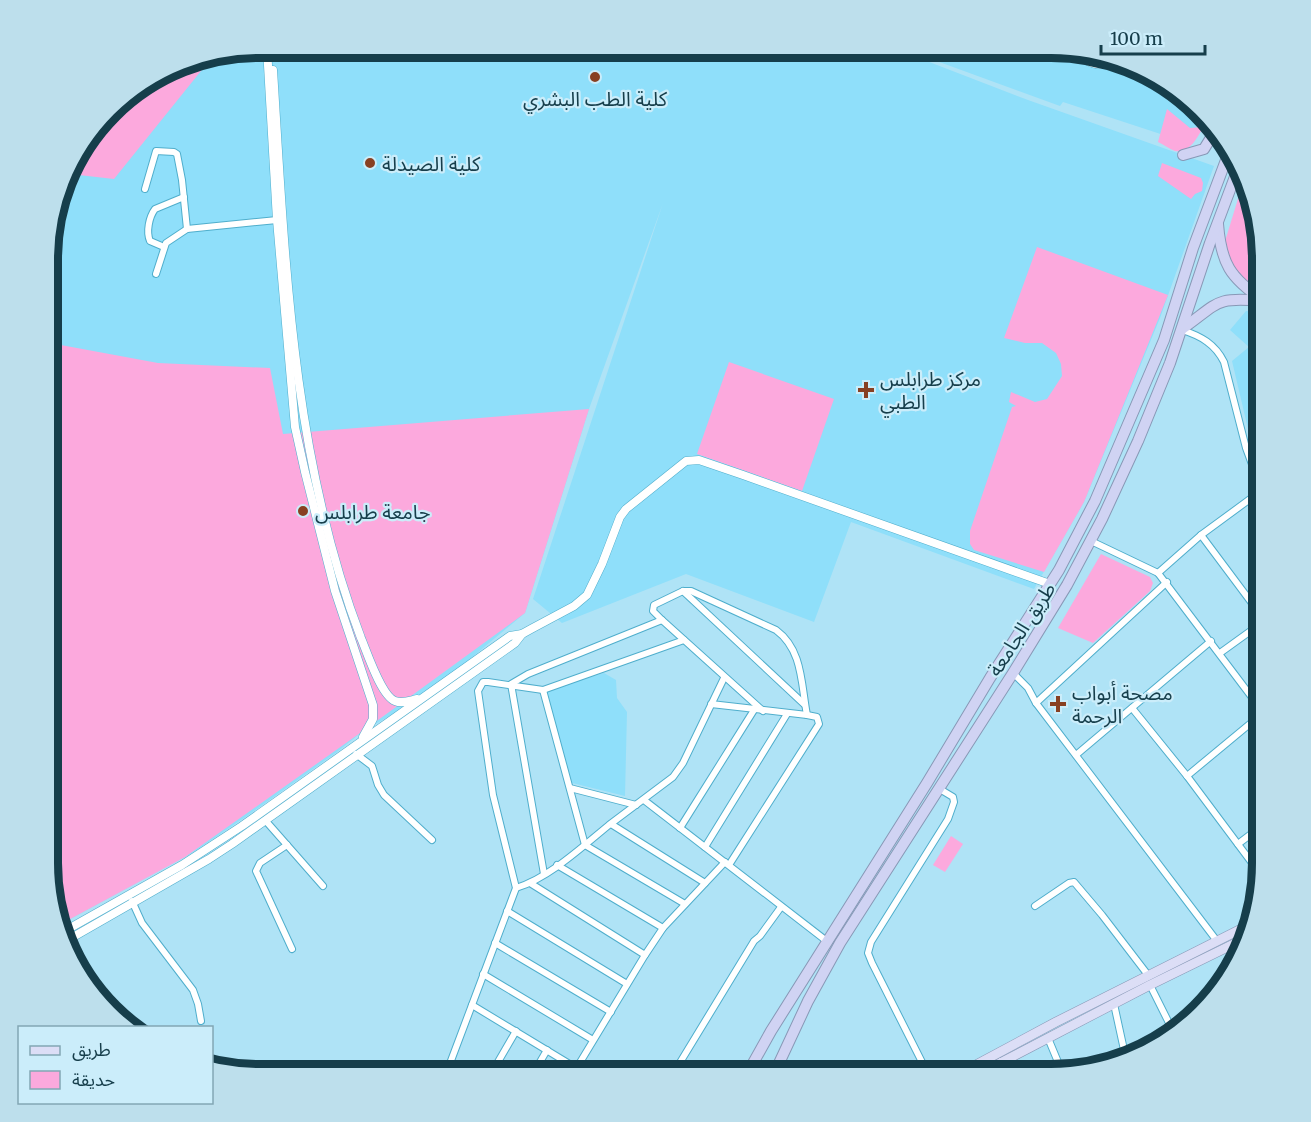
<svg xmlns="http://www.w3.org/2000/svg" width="1311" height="1122" viewBox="0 0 1311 1122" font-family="Merriweather,'Noto Sans Arabic',serif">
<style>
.built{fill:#8fdffa}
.green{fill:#fca9dd}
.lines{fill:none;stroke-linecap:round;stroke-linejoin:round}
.minor-casing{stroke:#4faecc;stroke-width:8}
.tertiary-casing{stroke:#4faecc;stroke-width:9}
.primary-casing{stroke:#8898b6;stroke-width:10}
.trunk-casing{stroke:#8898b6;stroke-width:12}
.minor{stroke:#fff;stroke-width:6}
.tertiary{stroke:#fff;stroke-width:8}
.primary{stroke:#dcdef6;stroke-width:9}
.trunk{stroke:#d0d3f3;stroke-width:10}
.poi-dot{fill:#884022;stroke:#cbedfa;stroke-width:2}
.labels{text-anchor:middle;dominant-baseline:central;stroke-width:4.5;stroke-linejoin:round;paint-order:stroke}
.poi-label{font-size:20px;fill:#163e4b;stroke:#cbedfa;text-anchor:start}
.street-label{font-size:20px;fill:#163e4b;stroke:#cbedfa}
.rim{fill:none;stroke:#163e4b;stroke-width:8}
</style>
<rect width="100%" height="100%" fill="#afe3f6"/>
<g class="built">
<path d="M260 48H893L1028 100 1214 166 1160 318 1084 502 1034 589 851 522 814 622 686 574 562 623 533 599 663 203 589 409 525 613 427 695 363 731 337 752 244 818 192 853 61 924 48 877 50 232 76 154 120 100 191 59Z"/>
<path d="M901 48H1066L1145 70 1204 114 1191 144 1063 102 1060 106Z"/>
<path d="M1246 311 1263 313V469L1253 450 1232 361 1249 347 1230 330Z"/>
<path d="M604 673 616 680 617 698 627 712 625 796 572 783 546 690Z"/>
</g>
<g class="green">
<path d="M213 56 114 179 70 174 76 154 120 100 191 59Z"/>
<path d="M1167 109 1190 128 1203 127C1198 137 1189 154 1175 151 1169 149 1163 144 1158 142Z"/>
<path d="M1162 163 1201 178 1203 183 1202 191 1195 194 1191 199 1158 176Z"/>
<path d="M1245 176 1263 245V290L1245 283 1226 255V238Z"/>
<path d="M1037 247 1168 295 1084 502 1044 572 974 550 970 544V531L1012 407 1016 406 1009 402 1011 392 1035 402 1047 399 1062 376 1061 364 1056 353 1042 343H1025L1004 338Z"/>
<path d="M50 343 158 363 270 368 283 434 589 409 525 613 363 731 185 857 61 924 48 877Z"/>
<path d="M729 362 834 399 802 491 697 454Z"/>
<path d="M1101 554 1150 577 1153 583 1150 591 1093 643 1058 628Z"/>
<path d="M951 836 963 844 945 872 933 865Z"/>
</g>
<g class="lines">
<g class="minor-casing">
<g id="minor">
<path d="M145 189 156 151 174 152 177 154 182 180 187 229"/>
<path d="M164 247 150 241C146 232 149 217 155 209L184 197"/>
<path d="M156 274 166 243 187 229 277 220"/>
<path d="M1182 330C1201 336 1215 344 1224 362L1246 448 1263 494"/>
<path d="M1201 535 1263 618"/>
<path d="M1091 541 1158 573 1263 712"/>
<path d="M1158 573 1201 535 1261 491"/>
<path d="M683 591 804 704"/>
<path d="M1220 653 1263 622"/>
<path d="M1013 673 1028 688 1036 703 1217 941"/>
<path d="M543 690 585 845 685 904"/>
<path d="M1036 703 1167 582"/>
<path d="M711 704 807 715 817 717 819 724 729 865"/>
<path d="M1132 708 1187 776 1261 875"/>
<path d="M763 711 662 620 653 611 654 605 683 591H691L776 630C803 650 801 684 807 715"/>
<path d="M356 754 372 766 378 785 384 795 432 840"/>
<path d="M1076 755 1211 641"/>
<path d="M1187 776 1263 713"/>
<path d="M570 788 636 805"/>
<path d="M644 800 828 942"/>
<path d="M265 820 323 886"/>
<path d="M611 824 705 883"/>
<path d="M680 828 754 710"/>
<path d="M1238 844 1263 825"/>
<path d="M287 845 260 863 256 871 292 949"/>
<path d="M705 847 787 714"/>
<path d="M557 865 663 928"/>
<path d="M544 874 511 684 528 674 662 620"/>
<path d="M530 883 645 955"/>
<path d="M516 888C549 878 582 847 609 825 630 809 652 793 673 777L683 763 724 678"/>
<path d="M132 901 142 923 193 990 198 1004 201 1021"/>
<path d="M1035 906 1069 883 1074 882 1102 915 1148 975"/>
<path d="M507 911 627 984"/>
<path d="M495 943 611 1012"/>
<path d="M1234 944 1239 955"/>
<path d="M483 974 593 1040"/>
<path d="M1150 985 1173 1031"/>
<path d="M1114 1004 1126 1059"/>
<path d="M472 1005 586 1074"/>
<path d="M1048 1038 1063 1074"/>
<path d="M1001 1061 1006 1074"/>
<path d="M446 1074 516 888 493 795 478 691 483 682H488L543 690 684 640"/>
<path d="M491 1074 516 1031"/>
<path d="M533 1074 547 1050"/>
<path d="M573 1074 645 955 663 928 725 862"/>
<path d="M673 1074 754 941 760 936 781 907"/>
<path d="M928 1074 872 963 868 953 871 942 948 819 954 802 953 797 938 788"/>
</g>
</g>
<g class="tertiary-casing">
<g id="tertiary">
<path d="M267 48 277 220 295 427 305 472 335 591 373 705V719L363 737"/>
<path d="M1078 52C1087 64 1100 68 1114 61"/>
<path d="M273 70C285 260 292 458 361 638 367 652 381 696 395 701 402 704 409 701 417 699"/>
<path d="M63 932 182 865 242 826 510 636 522 634 531 629 574 606 587 595 602 564 620 517 626 509 686 461 699 460 743 475 1050 584"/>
<path d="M66 941 209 859 232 844 515 643 522 634"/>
</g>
</g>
<g class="primary-casing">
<g id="primary">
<path d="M959 1074 1056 1022 1251 924"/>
<path d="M979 1074 1150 985 1248 937"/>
</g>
</g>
<g class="trunk-casing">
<g id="trunk">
<path d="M1112 63 1146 71"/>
<path d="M1146 71 1204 114"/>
<path d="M1183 155 1204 149 1215 131"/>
<path d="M1218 224C1221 263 1230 278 1263 300"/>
<path d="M1182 329C1218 304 1214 296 1262 301"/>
<path d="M747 1074 771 1031 927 783 990 678 1059 570 1095 501 1164 340 1193 248 1229 152"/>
<path d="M774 1074 808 1001 840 943 1013 673 1067 585 1102 519 1138 441 1170 363 1210 243 1239 166"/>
</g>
</g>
<use href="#minor" class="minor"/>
<use href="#tertiary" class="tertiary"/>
<use href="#primary" class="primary"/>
<use href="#trunk" class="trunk"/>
</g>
<g class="poi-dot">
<circle cx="595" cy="77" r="6"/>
<circle cx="370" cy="163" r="6"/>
<path d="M863 381h6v6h6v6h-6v6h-6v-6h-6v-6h6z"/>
<circle cx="303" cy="511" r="6"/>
<path d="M1055 695h6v6h6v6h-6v6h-6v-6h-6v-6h6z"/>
</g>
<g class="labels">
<g class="poi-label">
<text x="595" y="98" text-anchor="middle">كلية الطب البشري</text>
<text x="382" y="163">كلية الصيدلة</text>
<text x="880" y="378">مركز طرابلس<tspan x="880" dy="23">الطبي</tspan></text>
<text x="315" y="511">جامعة طرابلس</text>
<text x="1072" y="692">مصحة أبواب<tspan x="1072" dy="23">الرحمة</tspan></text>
</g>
<g class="street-label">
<text transform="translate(1021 629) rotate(-57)">طريق الجامعة</text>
</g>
</g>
<path d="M0 0H1311V1122H0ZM259 58H1051A201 201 0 0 1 1252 259V863A201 201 0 0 1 1051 1064H259A201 201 0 0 1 58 863V259A201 201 0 0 1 259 58Z" fill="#bddfec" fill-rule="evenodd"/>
<path class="rim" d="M259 58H1051A201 201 0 0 1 1252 259V863A201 201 0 0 1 1051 1064H259A201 201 0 0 1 58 863V259A201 201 0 0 1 259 58Z"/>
<rect x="18" y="1026" width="195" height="78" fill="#cbedfa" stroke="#83a7b4" stroke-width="1.5"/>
<rect x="30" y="1046" width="30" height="9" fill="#dcdef6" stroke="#83a7b4" stroke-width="1.5"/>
<text x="72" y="1056" font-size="18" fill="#163e4b">طريق</text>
<rect x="30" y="1071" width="30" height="18" fill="#fca9dd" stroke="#83a7b4" stroke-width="1.5"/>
<text x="72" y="1086" font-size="18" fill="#163e4b">حديقة</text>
<path d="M1101 45v9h104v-9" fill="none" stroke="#163e4b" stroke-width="3"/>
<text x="1110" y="45" font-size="18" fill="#163e4b" stroke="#cbedfa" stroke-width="4.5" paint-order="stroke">100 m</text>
</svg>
